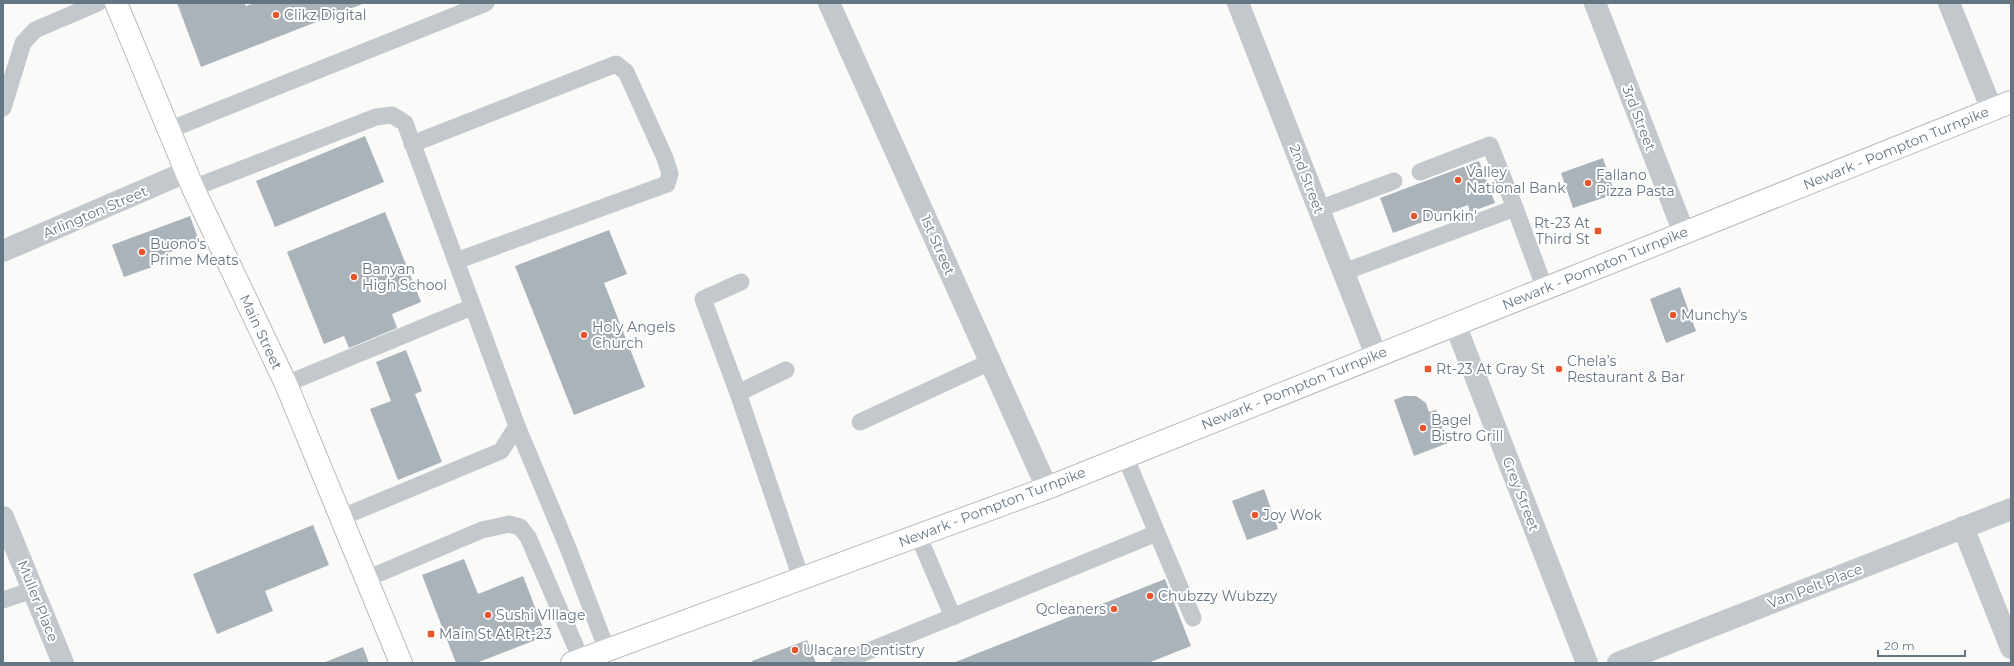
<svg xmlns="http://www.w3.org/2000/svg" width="2014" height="666" viewBox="0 0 2014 666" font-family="Montserrat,sans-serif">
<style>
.building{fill:#aab3b9}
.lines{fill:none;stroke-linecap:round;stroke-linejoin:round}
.secondary-casing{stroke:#b3babf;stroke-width:24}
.primary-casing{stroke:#b5babe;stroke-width:24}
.lane{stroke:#c3c8cc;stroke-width:17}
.street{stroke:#c3c8cc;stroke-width:22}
.secondary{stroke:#fff;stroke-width:22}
.primary{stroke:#fff;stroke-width:22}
.poi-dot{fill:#e4572e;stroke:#fff;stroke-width:1.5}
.labels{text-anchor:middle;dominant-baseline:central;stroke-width:4;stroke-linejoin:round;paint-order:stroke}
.poi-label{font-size:14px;fill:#657683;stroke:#fff;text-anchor:start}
.street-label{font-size:14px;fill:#657683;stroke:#fff}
</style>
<rect width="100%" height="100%" fill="#fafaf8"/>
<g class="building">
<path d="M177 3H244L246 6 254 3H365L201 67Z"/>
<path d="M365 136 384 182 275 227 256 181Z"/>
<path d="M1603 158 1615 194 1573 208 1561 173Z"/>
<path d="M1479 161 1495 203 1470 212 1468 205 1393 233 1380 198Z"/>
<path d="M385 212 421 302 392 314 397 328 349 348 344 336 324 344 287 252Z"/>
<path d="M190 216 199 241 149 260 152 267 124 277 112 245Z"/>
<path d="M609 230 627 274 604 283 645 387 574 415 515 266Z"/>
<path d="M1680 287 1696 331 1666 343 1650 299Z"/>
<path d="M406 350 422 391 415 394 442 462 398 480 370 409 391 401 376 362Z"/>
<path d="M1404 396H1416L1426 403 1429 412 1436 410 1448 443 1414 456 1394 400Z"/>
<path d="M1264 489 1278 529 1247 540 1232 501Z"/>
<path d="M313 525 329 565 265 591 273 611 217 634 193 574Z"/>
<path d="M464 559 478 594 523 576 546 636 476 663H456L422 575Z"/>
<path d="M1165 579 1191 646 1148 663H953Z"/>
<path d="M807 640 816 663H753L752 661Z"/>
<path d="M363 647 369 663H323Z"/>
</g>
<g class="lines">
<g class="secondary-casing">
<path id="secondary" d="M116 3 193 188 286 384 401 663"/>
</g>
<g class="primary-casing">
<path id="primary" d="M572 663 1047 488 2011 102"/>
</g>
<g class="lane">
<path d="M3 108 23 43 35 30 98 3"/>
<path d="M169 130 486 3"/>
<path d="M412 144 616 64 626 72 665 158 670 174 667 184 456 261"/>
<path d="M1420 172 1490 145 1515 208"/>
<path d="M193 188 376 117 392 115 405 123 517 426 501 451 340 518"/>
<path d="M1319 209 1394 181"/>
<path d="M1344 272 1515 208 1545 289"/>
<path d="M786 370 738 393 801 578"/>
<path d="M286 384 472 307"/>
<path d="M738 393 703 299 741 282"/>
<path d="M860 422 990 362"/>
<path d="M517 426 568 548 607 650"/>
<path d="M1125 456 1157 533"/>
<path d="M918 535 953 617"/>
<path d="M366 579 482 530 509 524 520 527 528 537 581 659"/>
<path d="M3 600 33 590"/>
<path d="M839 663 1157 533 1193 618"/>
</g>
<g class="street">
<path d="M829 3 1047 488"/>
<path d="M1238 3 1376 355"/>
<path d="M1595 3 1684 233"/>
<path d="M1949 3 1992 110"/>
<path d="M3 251 186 172"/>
<path d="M1455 324 1587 663"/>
<path d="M3 517 63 663"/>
<path d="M1963 527 2011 648"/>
<path d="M1618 663 2011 509"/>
</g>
<use href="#secondary" class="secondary"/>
<use href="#primary" class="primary"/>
</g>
<g class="poi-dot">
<circle cx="276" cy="15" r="4"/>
<circle cx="1458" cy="180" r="4"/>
<circle cx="1588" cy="183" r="4"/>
<circle cx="1414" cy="216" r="4"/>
<rect x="1594" y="227" width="8" height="8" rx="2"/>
<circle cx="142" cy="252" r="4"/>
<circle cx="354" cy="277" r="4"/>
<circle cx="1673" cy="315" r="4"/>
<circle cx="584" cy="335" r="4"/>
<rect x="1424" y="365" width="8" height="8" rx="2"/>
<circle cx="1559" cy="369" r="4"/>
<circle cx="1423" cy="428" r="4"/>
<circle cx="1255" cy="515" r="4"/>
<circle cx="1150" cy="596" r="4"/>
<circle cx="1114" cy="609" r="4"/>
<circle cx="488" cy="615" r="4"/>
<rect x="427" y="630" width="8" height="8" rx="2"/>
<circle cx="795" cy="650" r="4"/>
</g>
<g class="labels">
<g class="poi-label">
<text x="284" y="15">Clikz Digital</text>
<text x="1466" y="172">Valley<tspan x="1466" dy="16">National Bank</tspan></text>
<text x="1596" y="175">Fallano<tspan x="1596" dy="16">Pizza Pasta</tspan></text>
<text x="1422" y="216">Dunkin'</text>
<text x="1590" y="223" text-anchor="end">Rt-23 At<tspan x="1590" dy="16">Third St</tspan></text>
<text x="150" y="244">Buono's<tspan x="150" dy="16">Prime Meats</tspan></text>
<text x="362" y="269">Banyan<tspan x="362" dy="16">High School</tspan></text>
<text x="1681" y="315">Munchy's</text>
<text x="592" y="327">Holy Angels<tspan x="592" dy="16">Church</tspan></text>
<text x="1567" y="361">Chela’s<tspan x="1567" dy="16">Restaurant &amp; Bar</tspan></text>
<text x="1436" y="369">Rt-23 At Gray St</text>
<text x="1431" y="420">Bagel<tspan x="1431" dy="16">Bistro Grill</tspan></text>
<text x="1263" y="515">Joy Wok</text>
<text x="1158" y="596">Chubzzy Wubzzy</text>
<text x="1106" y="609" text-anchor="end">Qcleaners</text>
<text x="496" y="615">Sushi VIllage</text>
<text x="439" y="634">Main St At Rt-23</text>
<text x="803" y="650">Ulacare Dentistry</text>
</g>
<g class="street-label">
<text transform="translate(1639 118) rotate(69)">3rd Street</text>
<text transform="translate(1896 148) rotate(-22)">Newark - Pompton Turnpike</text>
<text transform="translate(1307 179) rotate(69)">2nd Street</text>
<text transform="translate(95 212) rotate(-23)">Arlington Street</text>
<text transform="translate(938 245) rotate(66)">1st Street</text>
<text transform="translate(1595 268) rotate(-22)">Newark - Pompton Turnpike</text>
<text transform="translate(261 332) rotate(65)">Main Street</text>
<text transform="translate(1294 388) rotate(-22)">Newark - Pompton Turnpike</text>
<text transform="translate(1521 494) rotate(69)">Grey Street</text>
<text transform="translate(992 507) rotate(-21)">Newark - Pompton Turnpike</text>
<text transform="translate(1815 586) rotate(-21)">Van Pelt Place</text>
<text transform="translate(38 601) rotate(68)">Muller Place</text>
</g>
</g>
<rect width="2014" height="666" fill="none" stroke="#657683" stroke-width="8"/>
<path d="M1878 650v6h87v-6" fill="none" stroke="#657683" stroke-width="2"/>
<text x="1884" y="650" font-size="12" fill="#657683" stroke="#ffffff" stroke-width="3" paint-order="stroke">20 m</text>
</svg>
